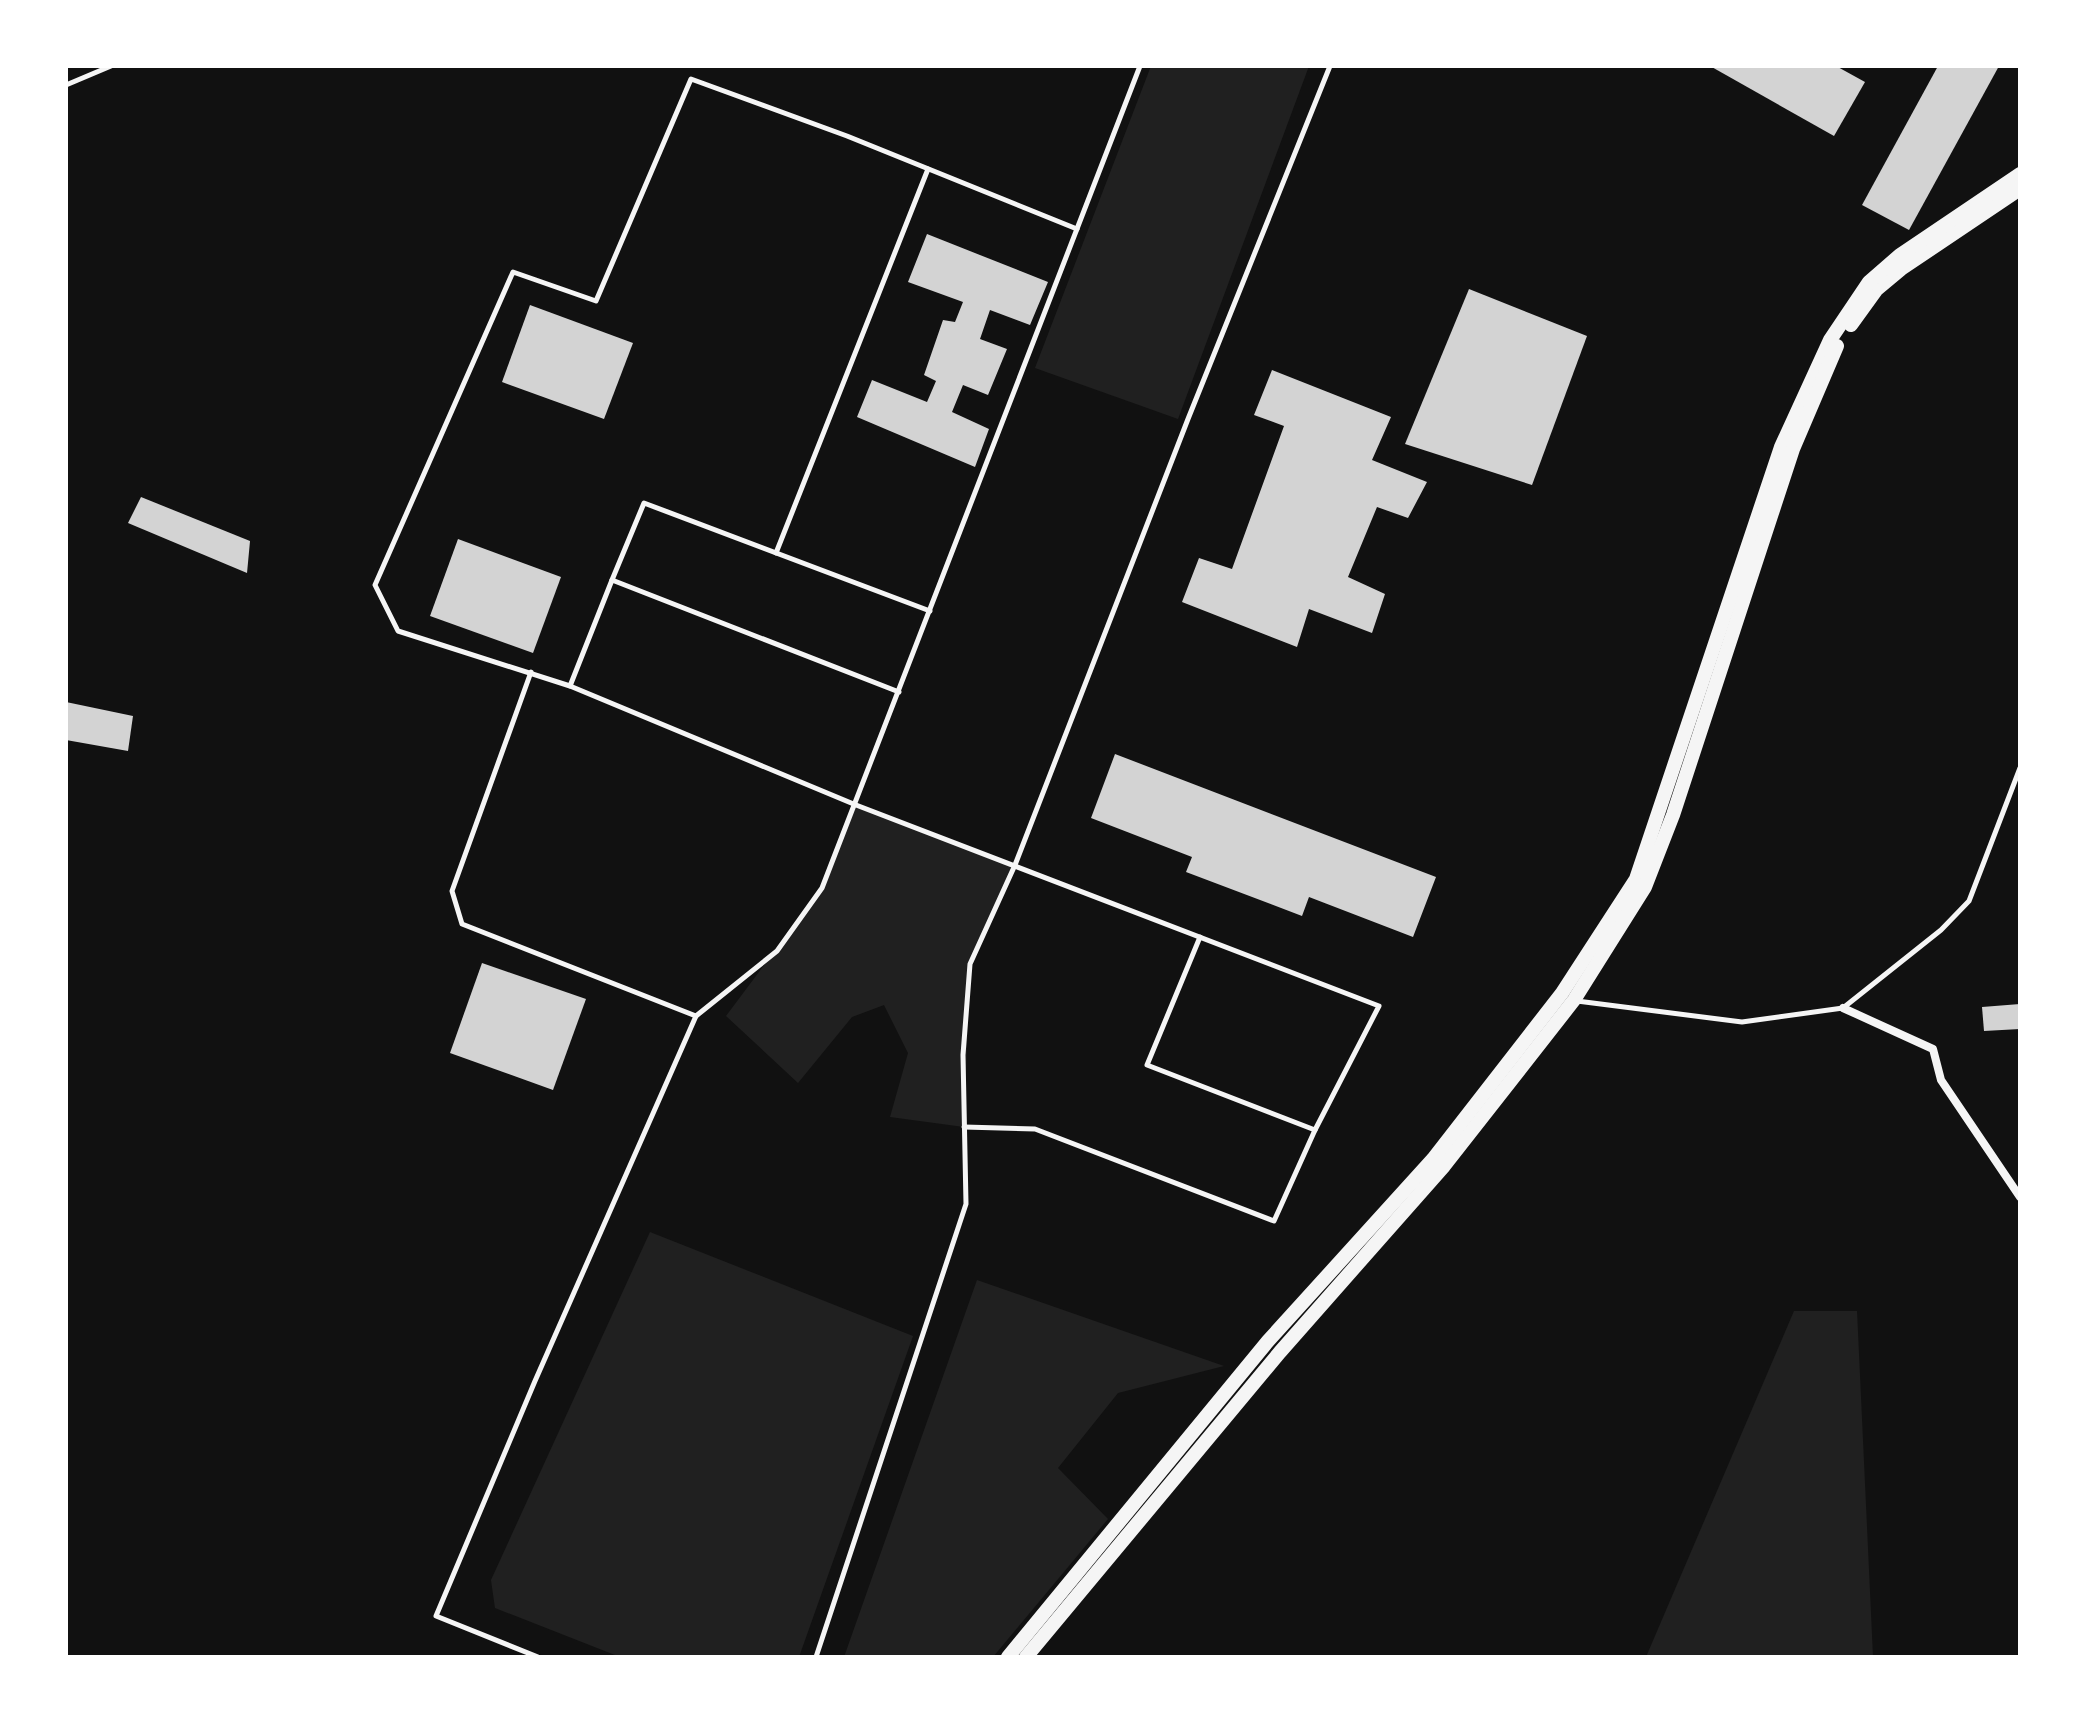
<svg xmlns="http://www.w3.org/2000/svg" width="2086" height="1723" viewBox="0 0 2086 1723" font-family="Roboto,sans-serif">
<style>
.green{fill:#202020}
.building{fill:#d3d3d3}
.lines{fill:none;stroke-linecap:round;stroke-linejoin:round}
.service{stroke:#f5f5f5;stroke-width:5}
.minor{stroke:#f5f5f5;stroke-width:8}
.tertiary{stroke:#f5f5f5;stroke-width:14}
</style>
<rect width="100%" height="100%" fill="#111"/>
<g class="green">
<path d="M1151 66H1309L1178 419 1035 368Z"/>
<path d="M856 805 1015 865 970 964 964 1127 890 1117 908 1053 884 1005 852 1017 798 1083 726 1016 822 888Z"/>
<path d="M650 1232 913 1336 799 1657H620L495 1608 491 1580Z"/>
<path d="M977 1280 1224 1366 1118 1393 1058 1468 1108 1519 993 1657H844Z"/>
<path d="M1794 1311H1857L1873 1657H1646Z"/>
</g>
<g class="building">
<path d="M1710 66H1836L1865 82 1834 136Z"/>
<path d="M1938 66H1999L1909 230 1862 205Z"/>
<path d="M927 234 1048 282 1030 325 990 310 980 339 1007 349 988 395 963 385 952 412 989 429 975 467 857 417 872 380 927 402 936 381 924 375 943 320 955 322 963 302 908 282Z"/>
<path d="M1469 289 1587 336 1532 485 1405 444Z"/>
<path d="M530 305 633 343 604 419 502 382Z"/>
<path d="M1272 370 1391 417 1372 460 1427 482 1408 518 1377 507 1348 577 1385 594 1372 633 1309 609 1297 647 1182 602 1199 558 1232 569 1284 426 1254 415Z"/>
<path d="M141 497 250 541 247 573 128 523Z"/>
<path d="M458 539 561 577 533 653 430 616Z"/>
<path d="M66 702 133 716 128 751 66 740Z"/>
<path d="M1115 754 1436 877 1413 937 1309 897 1302 916 1186 872 1192 857 1091 818Z"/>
<path d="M482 963 586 999 553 1090 450 1053Z"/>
<path d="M2020 1004V1029L1984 1031 1982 1007Z"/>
</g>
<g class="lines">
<g class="service">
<path d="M66 85 111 66"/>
<path d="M776 553 928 169"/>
<path d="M612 580 644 503 930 611"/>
<path d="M531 672 452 891 462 924 696 1016 777 951 822 888 1140 66"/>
<path d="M570 686 612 580 899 692"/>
<path d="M1200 937 1147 1065 1315 1130"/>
<path d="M1577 1001 1742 1022 1843 1008 1941 930 1969 901 2020 768"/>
<path d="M964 1127 1035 1129 1274 1221 1315 1130 1379 1006 856 805 570 686 398 631 375 585 513 272 596 301 691 79 847 136 1077 229"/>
<path d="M538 1657 436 1616 535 1381 696 1016"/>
<path d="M816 1657 966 1204 963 1055 970 964 1015 865 1188 419 1330 66"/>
</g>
<path class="minor" d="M1843 1008 1933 1049 1941 1080 2020 1197"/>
<g class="tertiary">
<path d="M1851 325 1877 289 1901 269 2020 189"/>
<path d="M1008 1657 1268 1341 1433 1159 1562 993 1636 879 1781 447 1830 340 1869 282 1900 255 2020 174"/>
<path d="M1026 1657 1280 1352 1444 1166 1574 1000 1645 887 1673 815 1793 449 1837 346"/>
</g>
</g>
<rect width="2086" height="1723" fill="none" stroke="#ffffff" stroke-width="136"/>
</svg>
